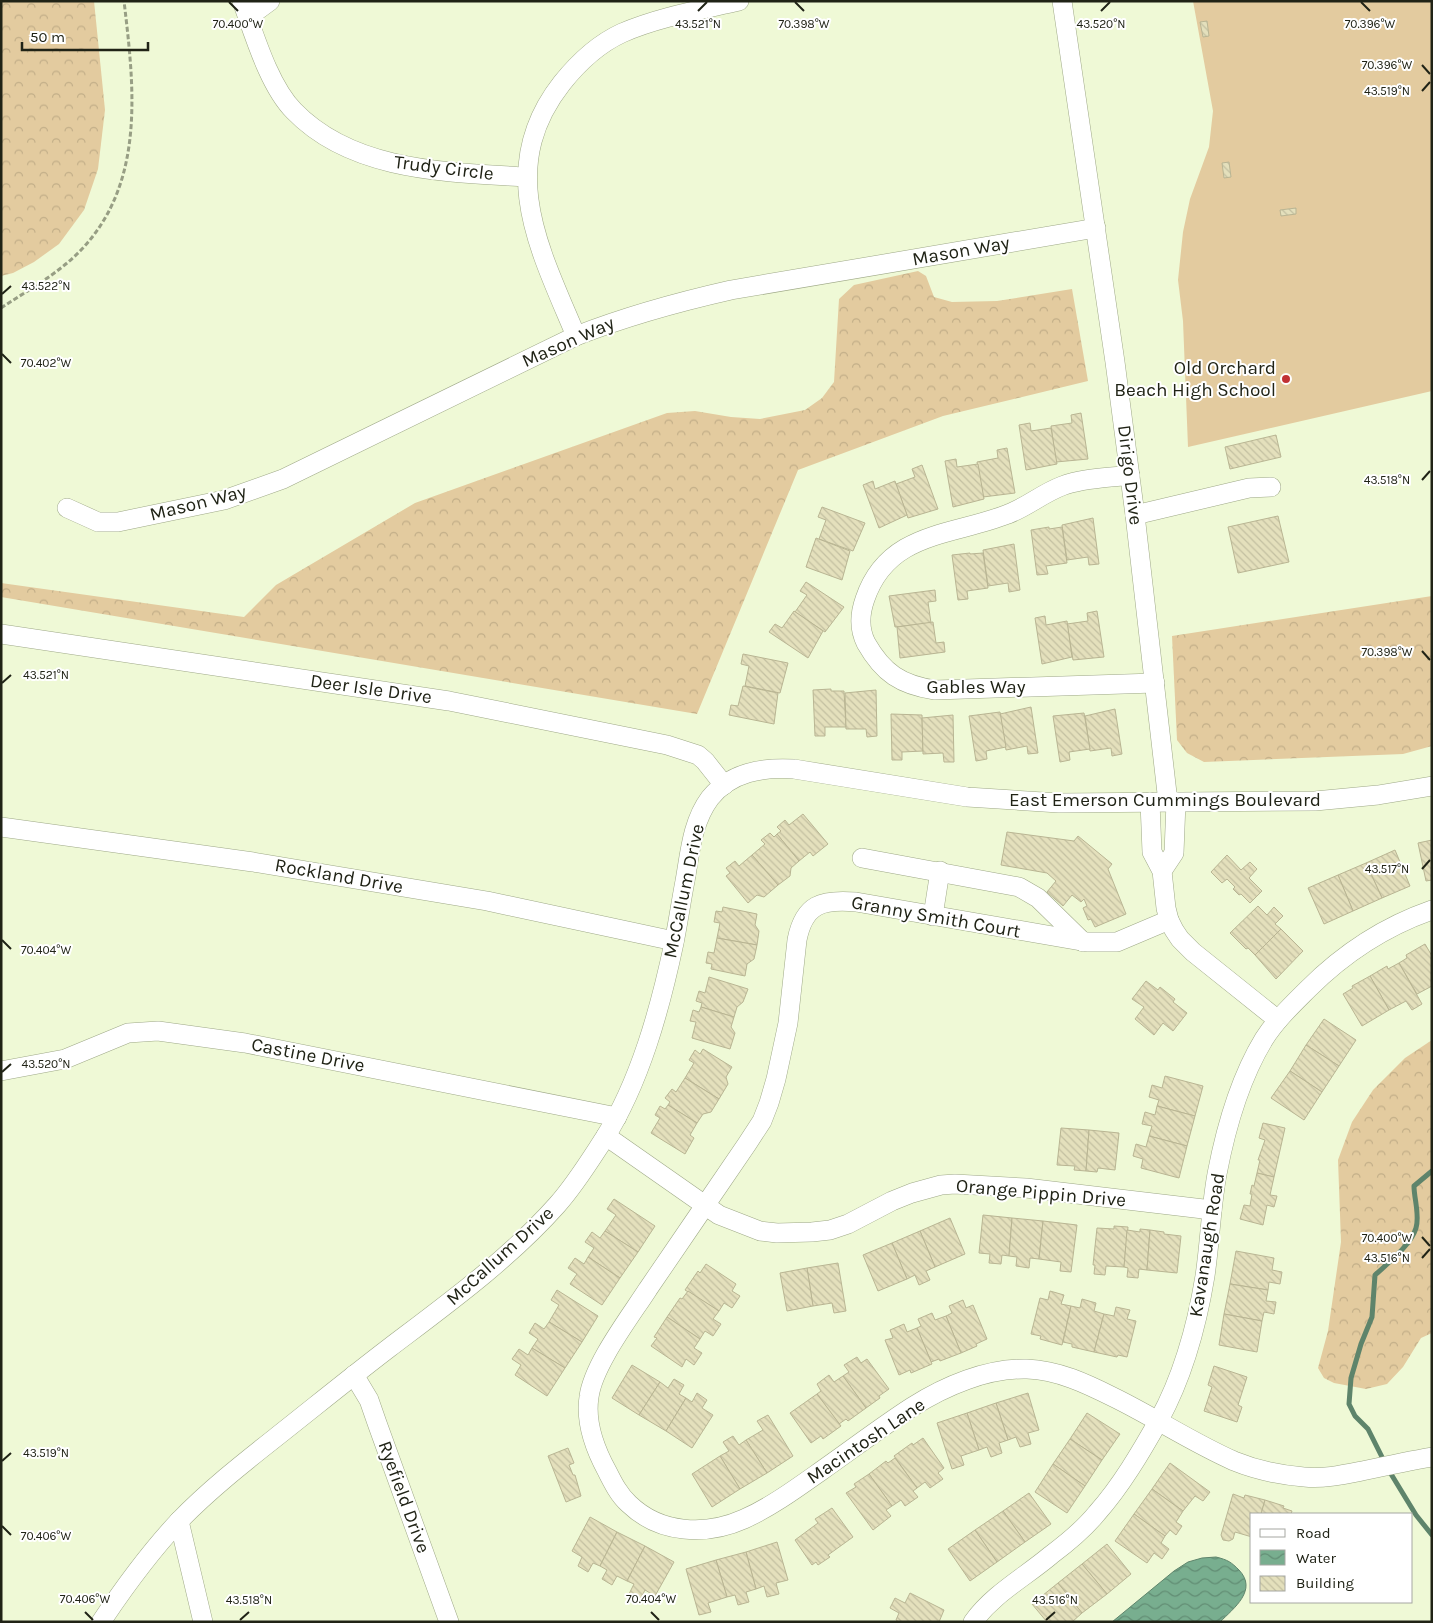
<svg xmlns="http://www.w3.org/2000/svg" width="1433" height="1623" viewBox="0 0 1433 1623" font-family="Karla,sans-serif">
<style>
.grass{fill:#e3cb9f}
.forest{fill:url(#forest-crowns)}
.water{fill:url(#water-waves);stroke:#5e846b}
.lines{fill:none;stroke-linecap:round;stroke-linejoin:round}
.stream{stroke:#5e846b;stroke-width:5}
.building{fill:url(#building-back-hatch);stroke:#b9b593}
.minor-casing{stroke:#9ea887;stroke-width:20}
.path{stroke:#979e84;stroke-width:3;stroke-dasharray:5 2.5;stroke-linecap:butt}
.minor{stroke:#fff;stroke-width:19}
.ticks{fill:none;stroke:#202316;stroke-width:2}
.poi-dot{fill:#c13134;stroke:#fff;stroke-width:2}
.labels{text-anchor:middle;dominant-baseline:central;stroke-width:4;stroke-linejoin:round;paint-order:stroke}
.street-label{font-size:19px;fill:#202316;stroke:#fff}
.poi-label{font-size:19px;fill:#202316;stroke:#fff;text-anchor:end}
.ticks-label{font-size:12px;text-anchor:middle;fill:#202316;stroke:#fff;stroke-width:4;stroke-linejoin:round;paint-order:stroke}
</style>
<defs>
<pattern id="forest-crowns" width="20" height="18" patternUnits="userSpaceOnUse" patternTransform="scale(1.25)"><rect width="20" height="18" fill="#e3cb9f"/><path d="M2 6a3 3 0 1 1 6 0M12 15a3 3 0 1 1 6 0" fill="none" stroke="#c2ae88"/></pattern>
<pattern id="water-waves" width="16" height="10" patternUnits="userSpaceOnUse" patternTransform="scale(1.25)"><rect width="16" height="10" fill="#78ae8f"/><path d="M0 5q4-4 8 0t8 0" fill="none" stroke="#628d74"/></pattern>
<pattern id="building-back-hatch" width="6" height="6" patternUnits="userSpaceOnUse" patternTransform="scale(1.25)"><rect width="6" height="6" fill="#e4e0bc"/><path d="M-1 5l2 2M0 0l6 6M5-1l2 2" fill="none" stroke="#c3c0a1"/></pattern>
</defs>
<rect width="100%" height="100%" fill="#eff9d6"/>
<path class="grass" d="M1193 1H1432V391L1188 447 1183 321 1178 280 1183 232 1190 199 1209 147 1213 111Z"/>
<g class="forest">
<path d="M1 1H94L105 110 98 169 84 210 59 244 34 262 13 273 1 276Z"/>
<path d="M918 271 926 276 934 297 952 302 997 301 1072 289 1088 381 943 416 798 470 697 714 1 597V583L244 617 276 585 415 503 667 413 695 411 731 417 760 419 805 410 822 398 834 382 839 299 854 285Z"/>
<path d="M1432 596V746L1403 754 1204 762 1187 753 1177 740 1172 636Z"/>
<path d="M1432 1040V1333L1421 1338 1403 1367 1387 1384 1366 1389 1334 1383 1324 1378 1318 1368 1328 1331 1341 1242 1338 1160 1352 1122 1373 1090 1405 1058Z"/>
</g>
<path class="water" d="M1216 1557C1228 1560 1231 1562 1239 1570 1258 1590 1234 1608 1220 1622H1112L1174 1571 1188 1562 1202 1558Z"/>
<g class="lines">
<g class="stream">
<path d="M1384 1461 1368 1429 1355 1416 1349 1404 1351 1378 1361 1344 1372 1317 1375 1275C1388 1263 1411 1245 1416 1228 1420 1215 1414 1199 1414 1186L1432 1171"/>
<path d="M1388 1469 1416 1515 1432 1535"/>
</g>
</g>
<g class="building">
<path d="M1207 21 1209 36 1203 37 1200 22Z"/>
<path d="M1229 162 1231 177 1224 178 1222 163Z"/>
<path d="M1296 208V214L1281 216 1280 210Z"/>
<path d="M1081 413 1088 459 1056 462 1051 426 1072 423 1071 415Z"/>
<path d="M1030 423 1031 431 1051 428 1057 464 1026 470 1019 425Z"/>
<path d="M1276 435 1281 457 1230 469 1225 447Z"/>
<path d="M1007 448 1015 493 983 497 977 462 998 458 997 450Z"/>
<path d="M956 459 957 467 978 464 984 499 953 507 945 461Z"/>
<path d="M922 465 938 509 908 518 896 484 915 477 912 469Z"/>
<path d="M873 481 875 489 895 481 907 515 879 528 863 485Z"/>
<path d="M822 507 865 523 853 551 819 539 826 520 818 517Z"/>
<path d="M1278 516 1289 562 1238 573 1228 527Z"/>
<path d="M1093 518 1099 564 1089 565 1088 557 1067 560 1062 525Z"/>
<path d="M1049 527V529L1062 527 1067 563 1046 566 1048 574 1037 575 1031 530Z"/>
<path d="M816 538 850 551 842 580 806 567Z"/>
<path d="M1014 544 1020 590 1009 592 1008 583 988 586 983 550Z"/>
<path d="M970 553V554L983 553 988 588 967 591 968 599 958 600 952 555Z"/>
<path d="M806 582 844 607 825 632 795 612 807 595 800 591Z"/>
<path d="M935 590 936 601 928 602 931 623 895 627 889 596Z"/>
<path d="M794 611 823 631 808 658 769 632 775 624 782 628Z"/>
<path d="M1097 611 1104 657 1073 660 1067 624 1088 621 1087 613Z"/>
<path d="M1045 616 1046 625 1067 621 1072 657 1042 664 1035 618Z"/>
<path d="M933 622 936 643 944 642 945 652 900 658 897 627Z"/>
<path d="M743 654 788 663 780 693 745 686 749 666 741 664Z"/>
<path d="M743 686 778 693 774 724 729 715 731 705 738 706Z"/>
<path d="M831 689V691H844L846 727H825V736H815L813 690Z"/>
<path d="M876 690 877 736 867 737 866 729H846L845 693Z"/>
<path d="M1031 707 1038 753 1028 754 1027 746 1006 750 1000 714Z"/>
<path d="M1115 709 1122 754 1112 756 1111 748 1090 751 1085 716Z"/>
<path d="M1000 712 1006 747 986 751 987 759 976 761 969 716Z"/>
<path d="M1084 713 1090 749 1069 752 1070 760 1060 762 1053 716Z"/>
<path d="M891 714 922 715 923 751 902 752V760H892Z"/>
<path d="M953 715 954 762H944L943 753 923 754 922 718Z"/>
<path d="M803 814 828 844 813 856 810 852 799 861 777 834 781 831 777 827 785 820 789 825Z"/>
<path d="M1007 832 1074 841 1078 836 1112 864 1108 869 1126 914 1095 927 1091 919 1088 920 1083 908 1087 906 1084 899 1081 902 1072 895 1063 906 1047 892 1056 881 1047 873 1001 865Z"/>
<path d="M770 833 774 837 777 834 799 861 791 868 790 876 778 885 752 855 765 844 761 840Z"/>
<path d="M1432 840V880L1426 881 1418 843Z"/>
<path d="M1395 850 1410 886 1382 898 1366 863Z"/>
<path d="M752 855 778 885 764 897 757 895 748 903 726 876 730 873 726 868 735 861 739 866Z"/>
<path d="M1227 855 1241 870 1250 862 1257 869 1249 878 1262 891 1250 903 1241 894 1239 895 1233 889 1235 887 1227 879 1222 883 1211 872Z"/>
<path d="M1366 863 1382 898 1353 911 1338 875Z"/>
<path d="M1338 875 1353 911 1324 924 1308 888Z"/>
<path d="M1258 906 1267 915 1274 907 1283 916 1275 924 1281 929 1255 955 1248 948 1246 949 1230 933Z"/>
<path d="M723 907 757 914 755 925 759 931 757 945 717 938 720 923 714 922 716 911 722 912Z"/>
<path d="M1281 929 1303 951 1276 979 1255 955Z"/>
<path d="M717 938 757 945 754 959 747 964 745 976 711 969 712 964 706 963 708 952 714 953Z"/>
<path d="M1425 944 1432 956V986L1417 994 1399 963 1407 958 1406 955Z"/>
<path d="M1399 963 1422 1004 1412 1010 1406 1001 1389 1010 1370 976 1387 966 1388 969Z"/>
<path d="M1370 976 1389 1010 1362 1026 1343 994 1353 988 1352 986Z"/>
<path d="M709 977 748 989 743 1002 737 1007 734 1017 701 1007 702 1003 696 1001 699 991 705 993Z"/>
<path d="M1146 981 1158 990 1160 987 1175 999 1173 1002 1187 1013 1173 1031 1163 1023 1154 1035 1135 1019 1144 1007 1132 999Z"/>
<path d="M701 1007 734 1017 731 1027 735 1033 730 1049 692 1038 696 1022 690 1021 693 1010 699 1012Z"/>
<path d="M1324 1019 1356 1040 1339 1066 1306 1045Z"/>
<path d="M1306 1045 1339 1066 1322 1092 1290 1071Z"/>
<path d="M703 1049 732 1067 726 1077 728 1084 719 1099 685 1078 694 1063 689 1060 695 1050 700 1054Z"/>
<path d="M1290 1071 1322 1092 1304 1120 1271 1098Z"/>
<path d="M1165 1076 1203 1086 1195 1116 1157 1106 1159 1100 1149 1097 1152 1085 1162 1088Z"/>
<path d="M685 1078 719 1099 711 1112 703 1114 697 1123 668 1105 670 1102 665 1098 672 1089 676 1092Z"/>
<path d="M668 1105 697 1123 690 1135 694 1138 685 1154 651 1133 660 1118 655 1115 660 1106 665 1109Z"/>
<path d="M1157 1106 1195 1116 1187 1146 1149 1136 1152 1126 1142 1124 1145 1112 1155 1115Z"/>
<path d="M1263 1123 1285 1128 1274 1177 1257 1173 1260 1160H1258L1265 1140 1259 1138Z"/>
<path d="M1061 1128 1089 1130 1086 1171 1074 1170 1075 1166 1057 1165Z"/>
<path d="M1089 1130 1119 1133 1115 1170 1098 1168 1097 1172 1086 1171Z"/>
<path d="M1149 1136 1187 1146 1179 1178 1141 1168 1143 1159 1133 1156 1136 1144 1146 1147Z"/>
<path d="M1257 1173 1274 1177 1270 1195 1277 1196 1274 1207 1267 1205 1263 1225 1240 1219 1244 1205 1250 1206 1252 1194H1250L1252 1185 1254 1186Z"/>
<path d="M614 1199 655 1226 638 1252 605 1231 616 1215 607 1209Z"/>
<path d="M983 1215 1012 1218 1009 1256 1002 1255 1001 1264 989 1263 990 1254 979 1253Z"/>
<path d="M950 1218 965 1254 935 1267 920 1231Z"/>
<path d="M1012 1218 1043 1221 1039 1259 1030 1258 1029 1268 1016 1266 1017 1257 1009 1256Z"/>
<path d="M1043 1221 1077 1225 1071 1272 1060 1271 1061 1262 1039 1259Z"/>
<path d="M1114 1226 1128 1227 1124 1267 1106 1266 1105 1275 1094 1274 1095 1265H1093L1097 1228 1114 1229Z"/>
<path d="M1140 1229 1150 1230 1147 1270 1139 1269 1138 1278 1127 1277 1128 1268 1124 1267 1127 1230 1140 1232Z"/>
<path d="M1150 1230 1164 1232V1234L1181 1236 1177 1273 1147 1270Z"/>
<path d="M605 1231 638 1252 620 1278 588 1257 594 1248 585 1242 592 1232 600 1238Z"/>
<path d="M920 1231 935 1267 926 1271 930 1280 919 1285 915 1275 907 1279 892 1243Z"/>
<path d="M892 1243 907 1279 878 1291 863 1255Z"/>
<path d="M1236 1251 1274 1258 1272 1270 1282 1272 1280 1284 1269 1282 1268 1290 1230 1284Z"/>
<path d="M588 1257 620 1278 602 1305 570 1284 577 1274 568 1268 575 1258 584 1264Z"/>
<path d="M838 1263 846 1311 834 1313 832 1303 813 1306 807 1268Z"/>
<path d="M706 1264 736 1284 732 1291 740 1296 732 1308 724 1303 719 1311 685 1290 698 1271 700 1273Z"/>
<path d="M807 1268 813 1306 787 1311 780 1273Z"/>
<path d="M1230 1284 1268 1290 1266 1301 1276 1302 1274 1314 1264 1312 1262 1321 1224 1314Z"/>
<path d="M557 1290 598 1316 582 1342 549 1322 559 1305 551 1300Z"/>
<path d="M688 1291 719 1311 713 1319 721 1324 713 1336 705 1331 700 1339 667 1317 680 1298 682 1299Z"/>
<path d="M1050 1291 1064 1295 1061 1304 1071 1306 1062 1345 1040 1339 1041 1336 1031 1334 1040 1298 1048 1300Z"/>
<path d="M1082 1299 1096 1303 1094 1311 1104 1314 1094 1352 1072 1347V1344L1063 1342 1071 1306 1080 1308Z"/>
<path d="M963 1300 966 1308 973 1305 987 1339 976 1344 977 1346 961 1353 946 1316 952 1313 949 1306Z"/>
<path d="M1116 1307 1130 1310 1127 1319 1136 1321 1127 1357 1118 1355 1117 1357 1094 1352 1104 1314 1114 1316Z"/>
<path d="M932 1313 935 1320 946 1316 961 1353 940 1361 939 1359 931 1362 917 1328 921 1326 918 1319Z"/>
<path d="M1224 1314 1262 1321 1257 1352 1219 1345Z"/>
<path d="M667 1317 700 1339 694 1348 702 1353 694 1365 686 1359 682 1367 651 1346 657 1338 654 1337Z"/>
<path d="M549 1322 582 1342 565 1368 532 1348 538 1339 529 1333 535 1323 544 1329Z"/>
<path d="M904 1324 907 1332 917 1328 932 1364 911 1373 910 1370 899 1375 885 1340 893 1338 890 1330Z"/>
<path d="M532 1348 565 1368 547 1396 515 1375 521 1365 512 1359 519 1349 528 1355Z"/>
<path d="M857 1357 861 1363 867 1359 889 1389 879 1396 880 1398 866 1408 843 1376 849 1372 844 1365Z"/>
<path d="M632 1365 660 1382 639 1415 612 1398Z"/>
<path d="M1214 1366 1247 1377 1238 1405 1242 1407 1237 1422 1204 1411 1212 1387 1208 1385Z"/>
<path d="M829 1375 834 1382 843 1376 866 1408 848 1421 846 1419 839 1424 817 1394 821 1391 817 1384Z"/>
<path d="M674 1379 684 1385 679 1394 686 1398 666 1431 639 1415 660 1382 668 1388Z"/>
<path d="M697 1393 707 1400 702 1408 713 1415 692 1448 666 1431 686 1398 692 1402Z"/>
<path d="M1028 1393 1039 1430 1028 1433 1031 1444 1020 1447 1016 1437 1008 1440 996 1403Z"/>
<path d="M817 1394 841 1426 823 1439 821 1436 811 1443 790 1413Z"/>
<path d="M996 1403 1008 1440 999 1443 1002 1453 991 1457 987 1447 979 1450 967 1413Z"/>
<path d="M967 1413 979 1450 961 1456 964 1465 952 1469 937 1423Z"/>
<path d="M1087 1413 1120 1434 1102 1460 1070 1439Z"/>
<path d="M768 1415 793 1456 767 1473 746 1440 763 1430 757 1421Z"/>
<path d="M733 1436 739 1445 746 1440 767 1473 740 1489 720 1456 729 1451 723 1442Z"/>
<path d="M923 1438 944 1468 938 1473 943 1479 930 1488 925 1482 917 1488 894 1456 912 1443 913 1445Z"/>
<path d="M1070 1439 1102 1460 1085 1486 1053 1464Z"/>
<path d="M568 1448 574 1463 569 1465 573 1475H575L581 1496 566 1502 548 1456Z"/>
<path d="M720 1456 740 1489 712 1507 692 1474Z"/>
<path d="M895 1458 917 1488 913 1491 918 1497 905 1506 901 1500 892 1506 869 1474 886 1461 888 1463Z"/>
<path d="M1170 1463 1210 1492 1203 1501 1195 1496 1183 1511 1152 1489Z"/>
<path d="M1053 1464 1085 1486 1067 1513 1035 1492Z"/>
<path d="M869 1474 892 1506 886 1510 891 1516 873 1530 846 1493 856 1487 854 1484Z"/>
<path d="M1152 1489 1183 1511 1176 1522 1182 1526 1176 1535 1170 1530 1165 1536 1134 1514Z"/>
<path d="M1029 1493 1051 1524 1025 1542 1003 1511Z"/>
<path d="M1233 1494 1244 1498 1245 1495 1265 1500 1261 1514H1252V1537L1235 1532 1233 1539 1229 1541 1223 1540 1221 1535Z"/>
<path d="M1265 1500 1284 1506 1283 1508 1292 1511 1291 1514H1261Z"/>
<path d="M832 1508 853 1537 828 1555 830 1557 818 1565 816 1562 812 1565 795 1540 818 1523 815 1519Z"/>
<path d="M1003 1511 1025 1542 997 1562 975 1530Z"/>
<path d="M1134 1514 1165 1536 1161 1543 1169 1549 1162 1559 1154 1553 1147 1563 1115 1541Z"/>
<path d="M590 1517 617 1532 600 1566 593 1563 588 1572 578 1566 582 1557 572 1551Z"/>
<path d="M975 1530 997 1562 970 1581 948 1549Z"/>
<path d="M617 1532 645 1546 627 1581 617 1576 612 1585 602 1579 607 1570 600 1566Z"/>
<path d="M777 1542 788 1580 776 1583 779 1594 767 1597 764 1586 756 1589 746 1552Z"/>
<path d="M1107 1544 1131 1574 1107 1594 1082 1564Z"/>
<path d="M645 1546 674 1562 655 1596 645 1590 640 1600 629 1594 634 1584 627 1581Z"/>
<path d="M746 1552 756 1589 746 1592 749 1602 738 1605 735 1595 727 1597 716 1560Z"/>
<path d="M716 1560 727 1597 708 1603 711 1612 699 1615 686 1569Z"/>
<path d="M1082 1564 1107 1594 1082 1613 1058 1583Z"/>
<path d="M1058 1583 1082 1613 1072 1622H1047L1032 1604Z"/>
<path d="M910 1593 944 1610 939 1622H899L896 1620 899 1613 890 1608 895 1598 905 1603Z"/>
</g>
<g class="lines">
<g class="minor-casing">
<g id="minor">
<path d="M242 1C254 34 269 86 294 111 353 172 448 172 526 177"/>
<path d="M1062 1 1115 362 1135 515 1168 802"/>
<path d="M250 24 255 12 270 1"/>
<path d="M576 336C540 250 495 168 562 83 578 63 598 44 622 33 659 17 700 10 739 1"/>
<path d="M1130 475C1108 478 1083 478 1062 486 1043 493 1027 507 1008 514 953 536 888 531 865 599 860 613 859 629 866 643 883 673 901 685 935 690L1155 683"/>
<path d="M67 508 98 522H118L224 500 283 479 576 336C627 316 678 302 731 290L1096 228"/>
<path d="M1135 515 1249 488 1271 487"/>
<path d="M1 634 449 701 667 745 698 755 705 761 724 785"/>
<path d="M1150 802 1152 852 1162 871 1166 908 1169 920 1174 930 1180 939 1193 952 1278 1020"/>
<path d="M1 827 253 862 487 901 674 941"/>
<path d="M862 858 1019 887 1038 898 1083 942"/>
<path d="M1162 871 1174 853 1176 802"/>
<path d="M933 916 940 871"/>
<path d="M1169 920 1117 942H1087L856 902C822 899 804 904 797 940L788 1023 776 1079 769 1103 762 1121 747 1144C714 1192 681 1241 648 1289 630 1317 593 1365 589 1397 585 1423 595 1449 607 1471 613 1483 619 1495 629 1504 660 1534 706 1536 744 1519 771 1507 797 1488 821 1471 851 1450 881 1427 912 1407 945 1386 987 1368 1027 1369 1058 1370 1087 1384 1113 1397 1154 1417 1193 1443 1234 1461 1256 1470 1280 1475 1304 1477 1323 1479 1342 1475 1362 1471 1385 1466 1408 1461 1432 1457"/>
<path d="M1 1071 65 1059 128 1033 158 1031 245 1043 617 1117"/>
<path d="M606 1136 719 1215 760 1231 777 1233 812 1232 830 1230 848 1224 892 1201 912 1193 941 1185 955 1184 1026 1188 1212 1210"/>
<path d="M354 1375 369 1400 377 1423 449 1622"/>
<path d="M179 1521 203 1622"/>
<path d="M101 1622C125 1586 150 1552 179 1521 208 1491 242 1464 275 1438 313 1408 351 1377 389 1348 447 1304 508 1260 557 1205 575 1185 589 1162 604 1139 640 1082 660 1009 674 943 678 923 681 902 685 881 690 853 692 822 710 798 731 772 762 767 794 769L967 797 1059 803 1315 801 1378 795 1432 786"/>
<path d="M973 1622C993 1594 1025 1577 1051 1555 1067 1543 1084 1529 1097 1513 1121 1486 1141 1452 1159 1420 1183 1376 1197 1325 1205 1276 1210 1242 1211 1207 1217 1174 1226 1127 1239 1080 1264 1039 1276 1020 1292 1005 1308 989 1343 954 1386 926 1432 910"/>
</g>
</g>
<path class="path" d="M1 308C28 290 58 274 81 250 146 182 134 86 124 1"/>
<use href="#minor" class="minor"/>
</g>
<path class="ticks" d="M229 2 238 11M795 2 804 11M1361 2 1370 11M698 11 707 2M1101 11 1110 2M1422 65 1430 74M1422 91 1430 82M2 294 11 286M2 354 11 363M1422 480 1430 471M1422 651 1430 660M2 683 11 675M1422 869 1430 860M2 940 11 949M2 1072 11 1064M1422 1237 1430 1246M1422 1258 1430 1249M2 1461 11 1453M2 1526 11 1535M85 1612 93 1620M651 1612 659 1620M240 1620 249 1612M1046 1620 1055 1612"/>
<circle class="poi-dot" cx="1286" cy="379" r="5"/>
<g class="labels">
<g class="street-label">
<text transform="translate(444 168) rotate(7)">Trudy Circle</text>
<text transform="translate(961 251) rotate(-10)">Mason Way</text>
<text transform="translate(568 342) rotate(-24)">Mason Way</text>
<text transform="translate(1130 475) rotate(83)">Dirigo Drive</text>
<text transform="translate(198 503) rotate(-14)">Mason Way</text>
<text x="976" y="687">Gables Way</text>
<text transform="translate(371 689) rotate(8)">Deer Isle Drive</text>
<text x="1165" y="800">East Emerson Cummings Boulevard</text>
<text transform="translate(339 876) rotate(10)">Rockland Drive</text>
<text transform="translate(684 891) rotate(-78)">McCallum Drive</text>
<text transform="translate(936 917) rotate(10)">Granny Smith Court</text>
<text transform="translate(308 1055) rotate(11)">Castine Drive</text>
<text transform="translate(1041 1193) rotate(5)">Orange Pippin Drive</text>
<text transform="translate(1207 1245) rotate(-81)">Kavanaugh Road</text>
<text transform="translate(500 1256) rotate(-42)">McCallum Drive</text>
<text transform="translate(866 1441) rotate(-34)">Macintosh Lane</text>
<text transform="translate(404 1497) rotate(70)">Ryefield Drive</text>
</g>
<g class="poi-label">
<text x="1276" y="368">Old Orchard<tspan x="1276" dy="22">Beach High School</tspan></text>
</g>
</g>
<g class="ticks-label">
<text x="698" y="28">43.521°N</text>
<text x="1101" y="28">43.520°N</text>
<text x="1370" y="28">70.396°W</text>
<text x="238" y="28">70.400°W</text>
<text x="804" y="28">70.398°W</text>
<text x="1387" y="69">70.396°W</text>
<text x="1387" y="95">43.519°N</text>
<text x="46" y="290">43.522°N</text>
<text x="46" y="367">70.402°W</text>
<text x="1387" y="484">43.518°N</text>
<text x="1387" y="656">70.398°W</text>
<text x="46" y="679">43.521°N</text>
<text x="1387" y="873">43.517°N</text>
<text x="46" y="954">70.404°W</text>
<text x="46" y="1068">43.520°N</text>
<text x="1387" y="1242">70.400°W</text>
<text x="1387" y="1262">43.516°N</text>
<text x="46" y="1457">43.519°N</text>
<text x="46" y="1540">70.406°W</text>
<text x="85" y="1603">70.406°W</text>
<text x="651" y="1603">70.404°W</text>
<text x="249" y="1604">43.518°N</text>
<text x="1055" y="1604">43.516°N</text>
</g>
<rect width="1433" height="1623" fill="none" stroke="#202316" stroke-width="5"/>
<rect x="1250" y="1513" width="162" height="90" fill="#ffffff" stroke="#a6a7a2"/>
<rect x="1260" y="1529" width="25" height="8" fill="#ffffff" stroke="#a6a7a2"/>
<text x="1296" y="1538" font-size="15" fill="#202316">Road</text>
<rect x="1260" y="1550" width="25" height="15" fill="url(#water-waves)" stroke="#a6a7a2"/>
<text x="1296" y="1563" font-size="15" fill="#202316">Water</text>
<rect x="1260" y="1576" width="25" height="15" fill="url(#building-back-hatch)" stroke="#a6a7a2"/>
<text x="1296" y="1588" font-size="15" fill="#202316">Building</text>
<path d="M22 42v8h126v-8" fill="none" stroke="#202316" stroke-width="2.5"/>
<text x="30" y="42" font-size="15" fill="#202316" stroke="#ffffff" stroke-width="4" paint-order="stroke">50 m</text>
</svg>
